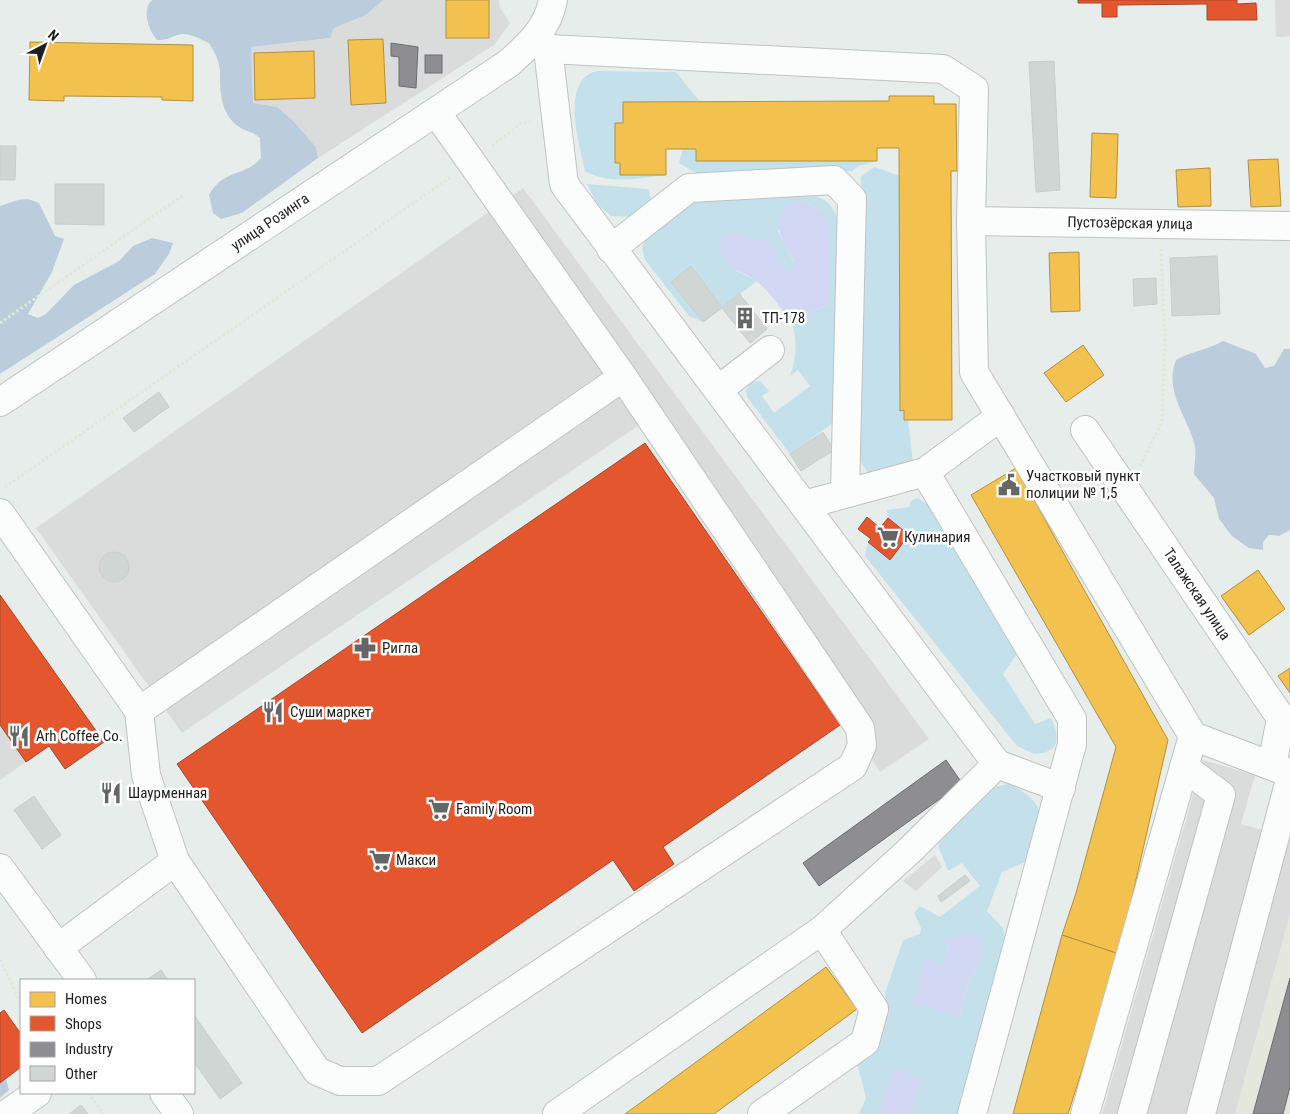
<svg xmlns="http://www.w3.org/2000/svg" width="1290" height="1114" viewBox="0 0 1290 1114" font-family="'Roboto Condensed',sans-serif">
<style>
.residential{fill:#d9dcda}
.industrial{fill:#e4e7db}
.grass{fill:#c4e1eb;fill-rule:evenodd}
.forest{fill:#bbcddc}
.park{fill:#d2d8f3}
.parking{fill:#d9dcdb}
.homes{fill:#f2c14e;stroke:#b39040}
.shops{fill:#e4572e;stroke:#a9462a}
.industry{fill:#8d8d92;stroke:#6c6c70}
.building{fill:#d0d6d3;stroke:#c8d0cb}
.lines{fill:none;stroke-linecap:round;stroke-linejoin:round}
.minor-casing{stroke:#c0c3c1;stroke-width:30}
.path{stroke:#daebd9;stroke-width:3;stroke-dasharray:2.5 2.5;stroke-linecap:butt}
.minor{stroke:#fbfcfc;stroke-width:28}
.labels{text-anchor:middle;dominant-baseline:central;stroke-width:5;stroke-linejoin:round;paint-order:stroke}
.street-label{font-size:15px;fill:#1f1f1f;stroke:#fff}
.poi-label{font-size:15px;fill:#1f1f1f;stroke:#fff;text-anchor:start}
</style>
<rect width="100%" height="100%" fill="#e7edea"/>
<path class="residential" d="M383 0H499L500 8 510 23 494 45 318 158 316 147 300 130 253 103 251 47 330 38 334 28 366 15Z"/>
<path class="industrial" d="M1290 914V1114H1235Z"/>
<g class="grass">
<path d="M597 71 676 72 700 102H623V123L615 124V163H620V174L666 175C640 178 609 185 585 171 580 145 559 80 597 71Z"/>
<path d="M683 149H696L697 161H877L859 166 852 171 698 174 679 163Z"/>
<path d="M874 167 900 176 901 411 904 410 908 420 913 462 868 473 857 456 861 177Z"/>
<path d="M587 184 648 189 652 202 631 217 611 216 597 204Z"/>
<path d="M802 193C827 197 835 205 840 229L841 417 790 454 747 397 746 390 752 382 760 381 769 391 762 396 774 413 810 386 798 370 790 376C797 356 797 342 792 322L830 303 822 211 802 201 778 231 796 266 786 271 735 270 757 281 722 308 691 266 672 281 703 322 689 316 645 260 642 248 647 234 698 197Z"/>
<path d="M918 498 931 507 1017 654 1003 674 1035 724 1051 718C1060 737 1061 753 1034 754L1017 746 865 556 868 542 890 559 909 536 888 518 887 510 909 507 912 500Z"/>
<path d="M1009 784C1051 805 1044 822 1030 860L1002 872 987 911 1003 928 1007 948 959 1114H859L866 1098 855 1055 886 1014 885 993 903 940 920 934 921 928 914 913 920 906 940 917 980 886 962 863 948 871 938 845 983 789ZM941 939 980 961 968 983 959 1018 926 959 943 966 949 948Z"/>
</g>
<g class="forest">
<path d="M152 0H383L366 15 334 28 330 38 251 47 253 103 277 107 293 121 316 147 318 158 242 213 221 219 213 213 209 195C224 168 244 178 261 158L260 138C252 131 242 131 234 123 220 109 220 89 220 72 220 62 214 51 209 43 199 39 188 31 177 35 170 38 166 40 157 40 149 31 141 11 152 0Z"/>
<path d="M28 199 39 203 55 236 64 239 52 272 28 314 38 318 46 314 74 285 119 261 133 246 152 238 173 243 169 254 155 274 0 374V206L18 200Z"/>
<path d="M1223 341 1256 354 1265 368 1274 366 1284 349H1290V530L1279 536 1269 535 1263 542V550L1249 548 1232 536 1219 519 1214 498 1194 474C1194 464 1197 452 1194 443 1186 414 1164 391 1176 360 1191 351 1208 350 1223 341Z"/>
<path d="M6 1079 9 1090 0 1098V1083Z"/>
</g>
<g class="park">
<path d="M802 201 822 211 830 235V303L792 322C781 309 770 291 756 281 739 268 716 268 721 238L730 234 748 235 750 240 767 239 786 271 796 266C787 244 770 232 785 207Z"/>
<path d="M976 933 983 942 980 961 968 983 959 1018 913 1002 926 958 943 965 949 948 940 939Z"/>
<path d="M893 1068 922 1077 911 1114H879Z"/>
</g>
<g class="parking">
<path d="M1275 0H1290V36L1276 37Z"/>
<path d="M523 188 929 739 880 772 644 422 182 733 36 528Z"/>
<path d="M0 725 26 762 0 780Z"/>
<path d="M1203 760 1255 775 1241 824 1290 838V914L1235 1114H1102Z"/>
<path d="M935 855 942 867 916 891 903 881Z"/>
</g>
<g class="homes">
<rect x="446" y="0" width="43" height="38"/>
<path d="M383 39 386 103 351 105 348 40Z"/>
<path d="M30 42 193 45V101L162 100V97L64 96V101L29 100Z"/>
<path d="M314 51 315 98 255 100 254 53Z"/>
<path d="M889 96H934V104H956L957 171H951L952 420H904V410L900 411 899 148H877V161H696V149H666V175H620V163H615V123H623V102L889 101Z"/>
<path d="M1092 133 1118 134 1116 198 1090 197Z"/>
<path d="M1278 159 1281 206 1251 207 1248 160Z"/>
<path d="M1210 168 1211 206 1178 207 1176 170Z"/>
<path d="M1079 252 1080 311 1051 312 1049 253Z"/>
<path d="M1083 345 1104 375 1066 402 1044 373Z"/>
<path d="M1016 468 1168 740 1119 954 1062 935 1076 893 1116 747 971 495Z"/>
<path d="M1258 570 1285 609 1249 635 1221 596Z"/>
<path d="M1290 668V693L1278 676Z"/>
<path d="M1062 935 1119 954 1068 1114H1013Z"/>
<path d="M826 967 857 1009 714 1114H625Z"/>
</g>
<g class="shops">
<path d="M1078 0H1237V4L1256 3 1257 20H1207V4L1117 5V17H1102V3H1078Z"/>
<path d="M645 443 840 725 663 847 674 864 634 891 613 860 362 1033 177 764Z"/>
<path d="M867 517 880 528 888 518 909 535 890 560 868 542 871 539 858 529Z"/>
<path d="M0 595 104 742 65 769 49 746 26 762 0 725Z"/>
<path d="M4 1010 21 1034V1067L0 1083V1013Z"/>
</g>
<g class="industry">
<path d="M391 43 418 47 416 88 399 86V57L391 56Z"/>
<rect x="425" y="55" width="17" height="18"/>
<path d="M946 760 962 783 819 886 803 863Z"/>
<path d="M1290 978V1087L1283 1114H1253Z"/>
</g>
<g class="building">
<path d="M1054 61 1060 190 1036 192 1029 62Z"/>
<path d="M0 146H16L15 180H0Z"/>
<path d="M55 184H104V225L55 224Z"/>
<path d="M1217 256 1220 314 1172 316 1170 258Z"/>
<path d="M691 266 722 308 703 322 671 282Z"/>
<path d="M1156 278 1157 304 1134 306 1133 279Z"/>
<path d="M739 293 767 329 750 343 722 308Z"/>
<path d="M159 392 169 407 134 432 123 418Z"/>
<path d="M823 432 834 450 801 471 790 454Z"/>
<circle cx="114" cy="567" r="15"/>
<path d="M34 796 61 835 42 849 14 810Z"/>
<path d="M965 875 970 881 941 902 938 896Z"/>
<path d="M161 970 168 980H146Z"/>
<path d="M194 1015 242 1083 220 1099 194 1062Z"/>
<path d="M81 1105 88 1114H69Z"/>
</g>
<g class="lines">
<g class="minor-casing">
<g id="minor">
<path d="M536 38 548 49 564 184 997 764"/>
<path d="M548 49 943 69 974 89 971 221 974 372 1193 736 1290 773"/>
<path d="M971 221 1290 226"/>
<path d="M611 249 689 188 834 180 852 199 845 493"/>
<path d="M718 390 770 350"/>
<path d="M0 402 509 63C529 45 548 28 553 0"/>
<path d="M1085 430 1281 718 1272 766"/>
<path d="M925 472 1072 719V744L972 1114"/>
<path d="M804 505 925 472 1001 416"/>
<path d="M0 513 139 711 623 377 436 112"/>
<path d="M139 711 146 775 175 861 317 1071 340 1081H378L853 766 862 745 860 728 623 377"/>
<path d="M0 868 82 980"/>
<path d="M58 948 175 861"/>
<path d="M164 1093 179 1114"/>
<path d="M7 1114 37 1093"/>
<path d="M557 1114 822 930 908 852 997 764 1061 788"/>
<path d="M762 1114 865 1042 874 1009 822 930"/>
<path d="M1085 1114 1193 736"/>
<path d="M1132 1114 1221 795 1184 767"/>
<path d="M1201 1114 1290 780"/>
</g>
</g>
<g class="path">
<path d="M492 146 521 123 530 122"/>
<path d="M0 323 185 194"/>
<path d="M1140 466 1162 421 1165 339 1161 249"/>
<path d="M5 487 451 177"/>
<path d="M0 960 21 1002"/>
<path d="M88 1093 104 1114"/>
</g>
<use href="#minor" class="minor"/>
</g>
<defs>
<g id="building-bare" transform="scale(1.725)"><path d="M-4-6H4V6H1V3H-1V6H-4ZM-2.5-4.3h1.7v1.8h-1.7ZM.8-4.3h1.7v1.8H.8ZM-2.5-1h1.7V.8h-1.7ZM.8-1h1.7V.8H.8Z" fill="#656766" stroke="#fff" stroke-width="2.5" paint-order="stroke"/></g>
<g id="civic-bare" transform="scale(1.725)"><path d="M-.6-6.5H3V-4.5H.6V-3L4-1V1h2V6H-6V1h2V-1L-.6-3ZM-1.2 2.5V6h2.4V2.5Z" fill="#656766" stroke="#fff" stroke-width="2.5" paint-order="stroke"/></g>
<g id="supermarket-bare" transform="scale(1.725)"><path d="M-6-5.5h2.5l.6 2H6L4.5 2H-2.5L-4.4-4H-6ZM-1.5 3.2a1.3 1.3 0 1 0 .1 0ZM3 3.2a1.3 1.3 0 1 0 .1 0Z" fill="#656766" stroke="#fff" stroke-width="2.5" paint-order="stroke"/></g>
<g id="pharmacy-bare" transform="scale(1.725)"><path d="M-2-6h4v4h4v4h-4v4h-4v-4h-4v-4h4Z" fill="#656766" stroke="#fff" stroke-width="2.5" paint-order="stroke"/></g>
<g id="restaurant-bare" transform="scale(1.725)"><path d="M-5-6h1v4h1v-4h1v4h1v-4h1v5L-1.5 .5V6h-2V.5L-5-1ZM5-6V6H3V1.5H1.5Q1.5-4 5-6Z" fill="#656766" stroke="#fff" stroke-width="2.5" paint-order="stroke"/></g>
</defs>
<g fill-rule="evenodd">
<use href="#building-bare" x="745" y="318"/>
<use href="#civic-bare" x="1009" y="485"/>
<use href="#supermarket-bare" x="888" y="537"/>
<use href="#pharmacy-bare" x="365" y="648"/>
<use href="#restaurant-bare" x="273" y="712"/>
<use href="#restaurant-bare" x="19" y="736"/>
<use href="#restaurant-bare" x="111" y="793"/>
<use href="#supermarket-bare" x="439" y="809"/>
<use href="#supermarket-bare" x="380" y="860"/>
</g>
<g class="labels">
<g class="street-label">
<text transform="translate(270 222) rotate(-34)">улица Розинга</text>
<text transform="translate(1130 223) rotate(1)">Пустозёрская улица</text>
<text transform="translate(1197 594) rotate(56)">Талажская улица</text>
</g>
<g class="poi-label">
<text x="762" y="318">ТП-178</text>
<text x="1026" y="476">Участковый пункт<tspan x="1026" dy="17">полиции № 1,5</tspan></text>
<text x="904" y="537">Кулинария</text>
<text x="382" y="648">Ригла</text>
<text x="290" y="712">Суши маркет</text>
<text x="36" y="736">Arh Coffee Co.</text>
<text x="128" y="793">Шаурменная</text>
<text x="456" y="809">Family Room</text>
<text x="396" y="860">Макси</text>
</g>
</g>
<rect x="20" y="979" width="175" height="115" fill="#ffffff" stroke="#a5a5a5"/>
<rect x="30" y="992" width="25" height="15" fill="#f2c14e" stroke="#a5a5a5"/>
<text x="65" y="1004" font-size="15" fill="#1f1f1f">Homes</text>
<rect x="30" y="1016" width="25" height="15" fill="#e4572e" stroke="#a5a5a5"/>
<text x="65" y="1029" font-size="15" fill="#1f1f1f">Shops</text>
<rect x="30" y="1042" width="25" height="15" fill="#8d8d92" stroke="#a5a5a5"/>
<text x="65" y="1054" font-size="15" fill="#1f1f1f">Industry</text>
<rect x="30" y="1066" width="25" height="15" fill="#d0d6d3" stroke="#a5a5a5"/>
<text x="65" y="1079" font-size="15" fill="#1f1f1f">Other</text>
<g transform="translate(45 45) rotate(41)" stroke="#ffffff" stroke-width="4" paint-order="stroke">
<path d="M0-4L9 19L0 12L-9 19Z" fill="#1f1f1f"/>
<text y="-8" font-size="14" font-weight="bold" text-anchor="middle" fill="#1f1f1f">N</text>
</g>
</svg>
